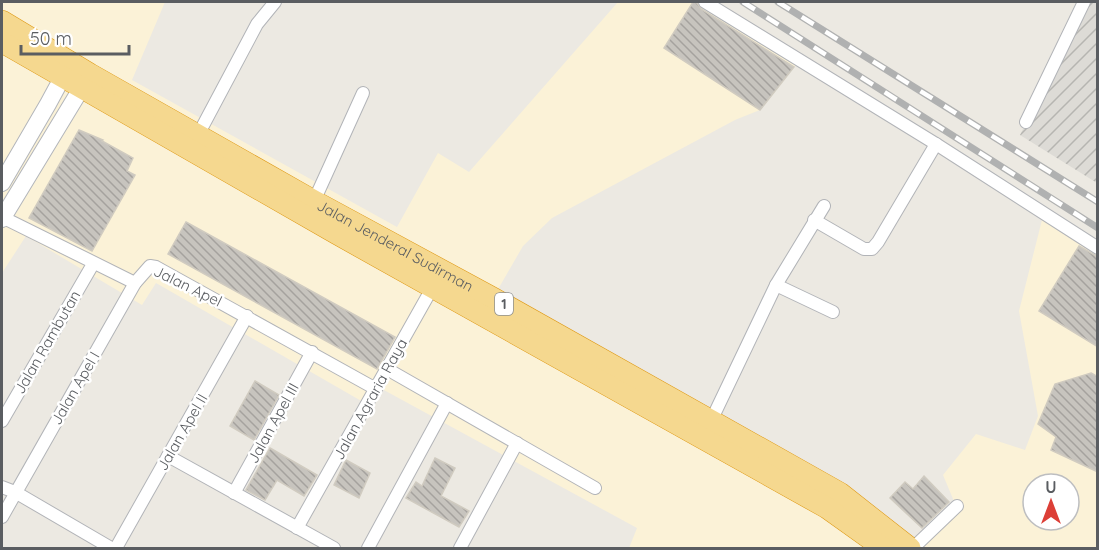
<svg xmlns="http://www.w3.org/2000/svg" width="1099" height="550" viewBox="0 0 1099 550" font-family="Quicksand,sans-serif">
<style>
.commercial{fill:#fbf2d7;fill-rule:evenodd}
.industrial{fill:url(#industrial-furrows)}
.building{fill:url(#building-back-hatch);stroke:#d0cbc0;stroke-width:1.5}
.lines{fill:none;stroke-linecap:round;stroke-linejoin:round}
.street-casing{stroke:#b2b4b8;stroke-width:14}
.secondary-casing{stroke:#b3b6bb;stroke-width:18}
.highway-casing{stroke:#de9710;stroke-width:22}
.street{stroke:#fff;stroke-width:12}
.secondary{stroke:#fff;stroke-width:16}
.highway{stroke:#f5d88f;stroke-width:21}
.rail-casing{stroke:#b0b1b1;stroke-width:7}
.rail{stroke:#fff;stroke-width:4.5;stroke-dasharray:14;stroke-linecap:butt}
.labels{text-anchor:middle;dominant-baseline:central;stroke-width:5;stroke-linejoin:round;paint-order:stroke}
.shield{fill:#fff;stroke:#8c8e90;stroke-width:1.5}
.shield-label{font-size:14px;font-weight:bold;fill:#5a5d61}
.street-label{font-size:15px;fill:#5a5d61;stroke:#fff}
</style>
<defs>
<pattern id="industrial-furrows" width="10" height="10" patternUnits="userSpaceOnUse" patternTransform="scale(1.5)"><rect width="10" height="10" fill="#dddbd6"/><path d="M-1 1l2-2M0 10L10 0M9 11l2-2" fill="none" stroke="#b6b5b1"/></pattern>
<pattern id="building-back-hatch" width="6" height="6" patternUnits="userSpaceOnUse" patternTransform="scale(1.5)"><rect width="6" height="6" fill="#c7c4be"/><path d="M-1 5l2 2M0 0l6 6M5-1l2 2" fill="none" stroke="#a5a29e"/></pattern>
</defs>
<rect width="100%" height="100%" fill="#ece9e2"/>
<g class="commercial">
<path d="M2 2H165L132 80 397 227 438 153 469 172 618 2H709L800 60 760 110 735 120 552 218 523 246 493 298 910 548H629L637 528 382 389 370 406 156 283 142 305 26 236 2 273Z"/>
<path d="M1044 212 1097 247V548H913L956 506 943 475 976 434 1025 450 1038 416 1019 311ZM1033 484H1069V520H1033Z"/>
</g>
<path class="industrial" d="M1084 2H1097V183L1020 135Z"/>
<g class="building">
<path d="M693 2 697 3 701 9 794 67 760 110 664 48Z"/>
<path d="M79 130 103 140 102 141 133 158 127 171 135 175 92 251 29 218Z"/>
<path d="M186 222 395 337 377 369 168 254Z"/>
<path d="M1079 246 1098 257V347L1039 311Z"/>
<path d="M1091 373 1098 377V472L1051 450 1056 437 1038 424 1055 384Z"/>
<path d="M255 381 279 395 254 440 230 426Z"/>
<path d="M270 448 317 475 304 496 277 480 265 500 246 490Z"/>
<path d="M435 458 455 468 441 496 469 511 459 527 406 498 416 482 422 486Z"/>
<path d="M346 460 370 473 359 498 334 485Z"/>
<path d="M924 476 949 502 922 528 890 498 905 482 913 489Z"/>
</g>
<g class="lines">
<g class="street-casing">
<g id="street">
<path d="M705 2 936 144 1098 248"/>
<path d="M1026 122 1084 2"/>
<path d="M198 135 257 24 275 2"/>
<path d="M314 201 363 93"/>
<path d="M2 217 135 283"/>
<path d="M814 220 864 249H872L878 242 936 144"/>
<path d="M776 285 833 312"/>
<path d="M387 369 595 488"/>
<path d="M2 421 93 264"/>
<path d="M711 421 776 285 824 206"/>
<path d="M168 456 334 548"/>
<path d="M2 487 15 492 111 548"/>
<path d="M234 493 312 352"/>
<path d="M2 517 135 283 150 266 156 267 376 389"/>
<path d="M297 528 435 283"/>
<path d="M116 548 247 316"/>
<path d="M368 548 447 403"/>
<path d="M460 548 517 443"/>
<path d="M913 548 957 506"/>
</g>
</g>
<g class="secondary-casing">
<g id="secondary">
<path d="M2 183 48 104 68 67"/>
<path d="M2 219 87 79"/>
</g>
</g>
<g class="highway-casing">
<g id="highway">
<path id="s1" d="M2 21 90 74 314 201 493 298 840 493 910 548"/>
<path d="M2 42 337 234 827 508 883 548"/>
</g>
</g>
<use href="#street" class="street"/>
<use href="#secondary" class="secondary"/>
<use href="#highway" class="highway"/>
<g class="rail-casing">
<g id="rail">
<path d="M743 2 1098 228"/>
<path d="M778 2 1098 202"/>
</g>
</g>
<use href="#rail" class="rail"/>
</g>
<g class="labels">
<rect class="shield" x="495" y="293" width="18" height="22" rx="4.5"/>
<g class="shield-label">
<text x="504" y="304">1</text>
</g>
<g class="street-label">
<text stroke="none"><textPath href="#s1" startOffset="453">Jalan Jenderal Sudirman</textPath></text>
<text transform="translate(188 286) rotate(26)">Jalan Apel</text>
<text transform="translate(47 342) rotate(-60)">Jalan Rambutan</text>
<text transform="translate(75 388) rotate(-60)">Jalan Apel I</text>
<text transform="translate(370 399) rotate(-61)">Jalan Agraria Raya</text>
<text transform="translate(273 423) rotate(-61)">Jalan Apel III</text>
<text transform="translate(182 432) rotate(-60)">Jalan Apel II</text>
</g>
</g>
<rect width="1099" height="550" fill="none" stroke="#5a5d61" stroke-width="6"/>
<g transform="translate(1051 502)"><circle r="28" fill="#ffffff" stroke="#bdbec0" stroke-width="1.5"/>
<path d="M0-4.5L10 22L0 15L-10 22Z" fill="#dc3f37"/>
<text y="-9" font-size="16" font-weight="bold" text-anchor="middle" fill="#5a5d61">U</text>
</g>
<path d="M21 45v9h108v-9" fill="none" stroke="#5a5d61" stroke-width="3"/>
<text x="30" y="45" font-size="18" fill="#5a5d61" stroke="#ffffff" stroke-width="4.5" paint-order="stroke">50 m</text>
</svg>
